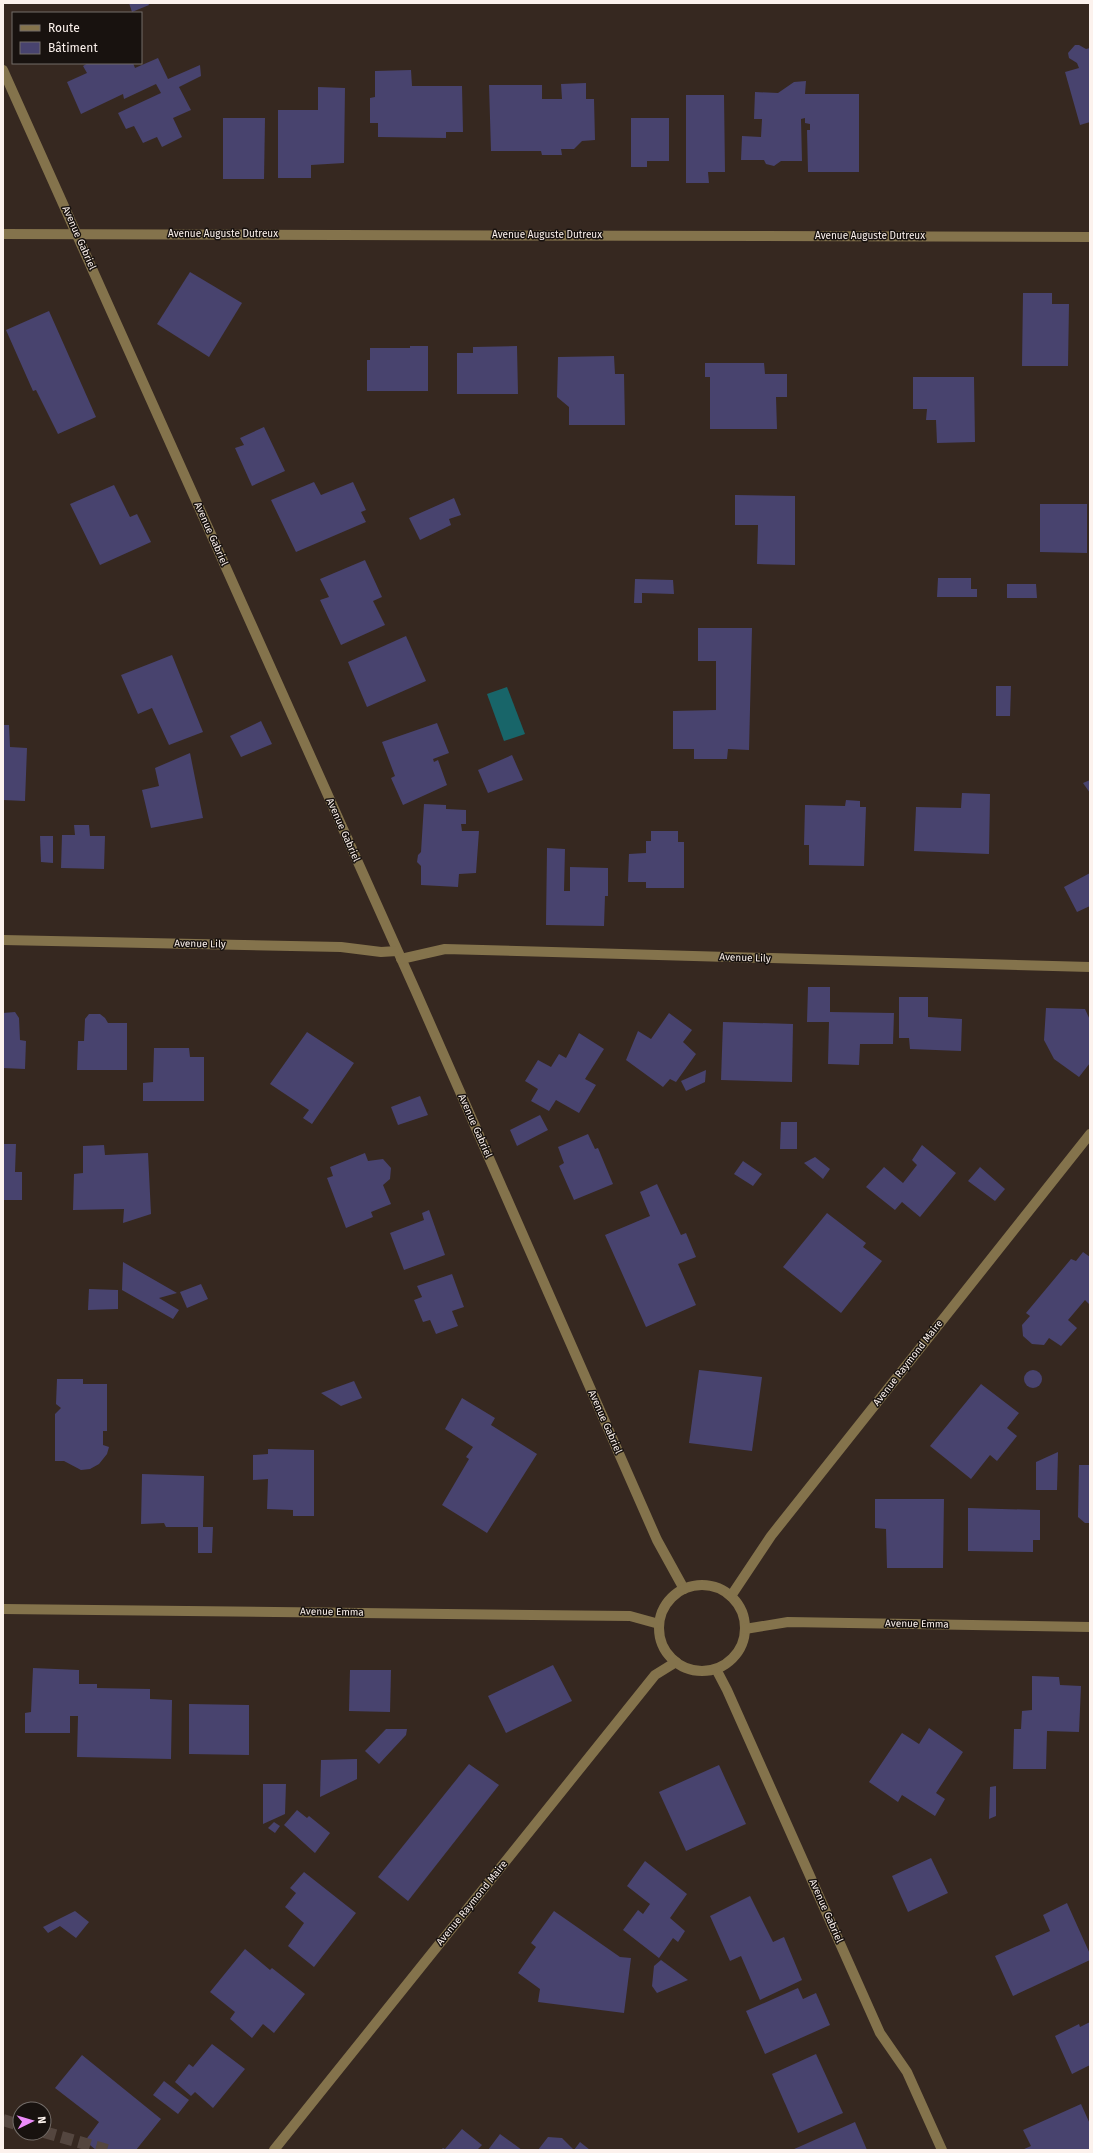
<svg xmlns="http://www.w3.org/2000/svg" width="1093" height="2153" viewBox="0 0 1093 2153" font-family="'Fira Sans',sans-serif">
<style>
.water{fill:#186569}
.building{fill:#48436e}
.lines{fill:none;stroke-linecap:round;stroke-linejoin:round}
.highway-tunnel{stroke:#54463f;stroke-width:12;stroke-dasharray:12 6;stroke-linecap:butt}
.minor{stroke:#84734c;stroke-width:10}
.labels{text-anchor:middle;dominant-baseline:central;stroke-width:3;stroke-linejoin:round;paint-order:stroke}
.street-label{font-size:10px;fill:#fcf2ed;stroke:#18120f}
</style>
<rect width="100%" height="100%" fill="#362820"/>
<path class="water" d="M507 687 525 734 504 741 487 694Z"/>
<g class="building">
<path d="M129 3H148L149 5 132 12Z"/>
<path d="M1075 45H1079L1086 49 1090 48V122L1080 125 1065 72 1079 68 1077 63 1069 58 1068 53Z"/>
<path d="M158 58 168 79 200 65 201 76 179 87 191 110 173 118 182 137 162 147 157 137 143 143 134 126 126 129 118 113 161 93 156 84 124 99 123 94 81 114 67 82 87 73 83 66 88 63H133L135 68Z"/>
<path d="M411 70 412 86H462L463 132H446V138L378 137V123H370V98L375 97V71Z"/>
<path d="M806 81 805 94H859V172H808L807 130H810V124L805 123V118L801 119 802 161H781L774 166 766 164 764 160H741L742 136 761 137 762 119H754L755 92 778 93 794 82Z"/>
<path d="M586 83V99H594L595 140 582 141 574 149H561L562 155H542L541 151H491L489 85H542V99H562L561 84Z"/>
<path d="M318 87 345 88 344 163 311 165V178H278V110H318Z"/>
<path d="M686 95H724L725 172H708L709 183H686Z"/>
<path d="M223 118H265L264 179H223Z"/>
<path d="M631 118H669V161H647V167H631Z"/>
<path d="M190 272 242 303 209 357 157 324Z"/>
<path d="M1023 293H1052V304H1069L1068 366H1022Z"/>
<path d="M49 311 96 417 58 434 36 390 33 391 6 330Z"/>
<path d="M410 346H428V391H367V360H370V348H410Z"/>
<path d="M517 346 518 394H457V353H473V347Z"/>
<path d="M614 356 615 374H624L625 425H569V407L557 397 558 357Z"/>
<path d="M705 363H764L765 374H787V397H776L777 429H710V377H705Z"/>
<path d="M913 377H974L975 442 937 443 936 420H926L927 409H913Z"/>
<path d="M264 427 285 471 252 486 235 448 244 445 240 438Z"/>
<path d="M314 482 321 495 353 482 366 510 361 512 366 522 296 552 271 500Z"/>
<path d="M114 485 130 517 137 514 151 542 100 565 70 504Z"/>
<path d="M735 495 795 496V565L757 564 758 525H735Z"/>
<path d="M454 498 461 515 449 519 451 525 420 540 409 518Z"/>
<path d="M1040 504H1087V553L1040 552Z"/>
<path d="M365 560 382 597 373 601 385 625 341 645 320 600 329 597 320 579Z"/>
<path d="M938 578H971V589H977V597H937Z"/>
<path d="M635 579 673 580 674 594 642 593V603H634Z"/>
<path d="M1007 584H1036L1037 598H1007Z"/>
<path d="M698 628H752L749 750 728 749 727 759H694V749H673V711L716 710V661H698Z"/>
<path d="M406 636 426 681 367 707 348 662Z"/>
<path d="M172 655 203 732 169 745 152 708 138 714 121 675Z"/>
<path d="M996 686H1011L1010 716H996Z"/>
<path d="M261 721 272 744 241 757 230 736Z"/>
<path d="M437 723 449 753 433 759 434 762 438 760 447 785 403 805 391 778 395 776 382 742Z"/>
<path d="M3 725H9L10 747 27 748 25 801 3 800Z"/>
<path d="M190 753 203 818 151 828 142 790 159 786 155 768Z"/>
<path d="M512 755 523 780 488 793 478 770Z"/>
<path d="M1090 780V793L1083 783Z"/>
<path d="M962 793 990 794 989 854 914 851 916 807 961 808Z"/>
<path d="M846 800 860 801V807H866L864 866 809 865V845H804L805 805 845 806Z"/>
<path d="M424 804 446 805V809L466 810V824H461L462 831H479L476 873 459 874 458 887 421 885V866L417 862 418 855 421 852Z"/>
<path d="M74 825H89L90 836H105L104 869 61 868 62 835H75Z"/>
<path d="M651 831H678V842H684V888H646V882H628L629 854 646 853V841H651Z"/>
<path d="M40 836H53V863L41 862Z"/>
<path d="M547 848 565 849 564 891H570V867L608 868V896H605L604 926 546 925Z"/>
<path d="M1090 873V906L1077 912 1064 887Z"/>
<path d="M808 987H830V1012L894 1013 893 1044H860L859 1065 828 1064 829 1022H807Z"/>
<path d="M899 997H928V1017L962 1019 961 1051 910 1049 909 1038H899Z"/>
<path d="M1046 1008 1085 1009 1090 1020V1063L1079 1077 1054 1059 1044 1040Z"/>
<path d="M15 1012 19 1018 20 1040 26 1041 25 1069 3 1068V1013Z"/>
<path d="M669 1013 692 1030 683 1042 696 1054 676 1082 670 1079 663 1087 626 1060 638 1031 651 1039Z"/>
<path d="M89 1014H100L105 1018 108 1023H127V1070H77L78 1041H84L85 1019Z"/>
<path d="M723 1022 793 1024 792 1082 721 1080Z"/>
<path d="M307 1032 354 1063 312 1124 303 1118 309 1110 270 1084Z"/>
<path d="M579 1033 604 1049 585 1079 596 1085 579 1113 556 1100 549 1111 531 1101 538 1089 525 1081 538 1060 551 1067 559 1054 566 1058Z"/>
<path d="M154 1048H189L190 1057H204V1101H143V1083L153 1082Z"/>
<path d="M706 1070 705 1082 686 1091 681 1081Z"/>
<path d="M420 1096 428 1115 398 1125 391 1107Z"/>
<path d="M540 1115 548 1130 517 1146 510 1130Z"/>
<path d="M781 1122H797V1149H780Z"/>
<path d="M588 1134 595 1149 598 1148 613 1184 574 1200 559 1166 564 1163 558 1147Z"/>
<path d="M3 1144H16L15 1172H22V1200H3Z"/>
<path d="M104 1145 105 1155 148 1153 151 1214 123 1223 124 1209 73 1210 74 1174 83 1173V1146Z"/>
<path d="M922 1145 956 1173 920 1217 902 1202 895 1210 866 1187 884 1167 903 1183 917 1165 912 1160Z"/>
<path d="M365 1153 368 1161 383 1159 391 1168 390 1179 383 1185 391 1204 371 1212 373 1217 346 1228 327 1178 333 1176 330 1167Z"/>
<path d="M815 1157 830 1169 823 1179 804 1163Z"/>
<path d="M743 1161 762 1174 753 1186 734 1174Z"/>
<path d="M980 1167 1005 1189 995 1201 968 1181Z"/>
<path d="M657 1184 681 1235 686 1233 696 1257 678 1264 696 1305 646 1327 605 1235 650 1216 640 1192Z"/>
<path d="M429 1210 445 1255 404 1270 390 1233 424 1220 422 1213Z"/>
<path d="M827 1213 866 1243 863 1247 882 1261 841 1313 783 1267Z"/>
<path d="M1083 1252 1090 1257V1305L1085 1300 1068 1320 1077 1328 1061 1346 1049 1338 1044 1345 1032 1344 1023 1336 1022 1325 1030 1316 1026 1313 1071 1259 1076 1261Z"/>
<path d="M123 1262 177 1293 159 1298 179 1310 173 1319 122 1290Z"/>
<path d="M452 1274 464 1307 452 1311 458 1326 436 1334 430 1320 423 1322 414 1300 422 1297 417 1286Z"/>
<path d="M201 1284 208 1299 187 1308 180 1292Z"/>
<path d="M89 1289 118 1290V1309L88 1310Z"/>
<path d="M699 1370 762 1377 752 1451 689 1443Z"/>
<circle cx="1033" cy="1379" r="9"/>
<path d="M57 1379H83V1384H107V1431H103V1445L109 1447 107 1454 99 1464 90 1469 81 1470 64 1461H55V1414L61 1408 56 1404Z"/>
<path d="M354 1381 362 1398 341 1406 321 1393Z"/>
<path d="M981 1384 1019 1413 1007 1428 1017 1436 997 1461 990 1455 971 1479 930 1446Z"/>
<path d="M462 1398 495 1418 491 1425 537 1454 487 1533 442 1505 469 1459 466 1457 473 1447 445 1429Z"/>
<path d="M268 1449 314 1450V1516H293V1510L267 1509 268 1479 253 1480V1455L268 1454Z"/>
<path d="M1058 1452 1057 1490H1036V1462Z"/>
<path d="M1079 1465H1090V1523H1085L1078 1517Z"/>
<path d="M142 1474 204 1476 203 1527H213L212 1553H198V1527H166L164 1523 141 1524Z"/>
<path d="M875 1499H944L943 1568H887L886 1529 875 1528Z"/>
<path d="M968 1508 1040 1510V1540H1033V1552L968 1551Z"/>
<path d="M553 1665 572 1701 506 1733 488 1696Z"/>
<path d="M33 1668 79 1670V1684H97V1688L150 1689V1699L172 1700 171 1759 77 1757 78 1716H70V1733H25V1713L31 1712Z"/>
<path d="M350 1670H391L390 1712 349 1711Z"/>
<path d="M1032 1676 1059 1677 1060 1685 1081 1686 1079 1732 1047 1731 1046 1769H1013L1014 1729H1021L1022 1711 1032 1710Z"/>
<path d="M189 1704 249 1705V1755L189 1754Z"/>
<path d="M929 1728 963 1752 936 1793 945 1799 935 1816 902 1795 898 1802 869 1782 902 1733 919 1744Z"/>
<path d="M386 1729H407L406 1735 379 1764 365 1751Z"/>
<path d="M357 1759V1779L320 1797 321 1760Z"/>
<path d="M469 1764 499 1785 408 1901 378 1877Z"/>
<path d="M719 1765 746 1824 686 1851 659 1792Z"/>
<path d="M263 1784H286L285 1814 263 1824Z"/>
<path d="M996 1786V1816L989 1819 990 1787Z"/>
<path d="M297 1810 307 1818 309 1816 330 1833 315 1853 284 1825Z"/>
<path d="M274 1822 280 1826 275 1833 268 1828Z"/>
<path d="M931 1858 948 1893 908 1912 892 1876Z"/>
<path d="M645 1861 687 1894 670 1918 685 1931 678 1942 673 1938 659 1958 623 1930 638 1910 643 1914 650 1904 627 1886Z"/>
<path d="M304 1872 356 1913 314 1967 288 1946 304 1923 285 1907 296 1893 290 1888Z"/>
<path d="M750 1896 773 1942 784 1937 802 1980 760 2000 741 1956 730 1961 710 1916Z"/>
<path d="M1067 1903 1090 1954V1960L1013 1996 995 1956 1050 1931 1043 1915Z"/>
<path d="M75 1911 89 1922 76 1938 60 1926 48 1933 43 1927Z"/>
<path d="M554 1911 620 1957 631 1958 624 2013 538 2002 540 1989 518 1973 536 1947 531 1943Z"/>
<path d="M245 1949 270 1970 272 1968 305 1994 274 2033 263 2024 252 2038 230 2019 235 2012 210 1992Z"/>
<path d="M661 1960 688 1980 657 1993 652 1986 654 1966Z"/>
<path d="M798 1988 803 1999 816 1993 830 2025 765 2054 746 2011Z"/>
<path d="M1090 2022V2065L1072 2074 1055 2036 1079 2024 1080 2027Z"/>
<path d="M212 2044 245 2069 213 2108 195 2092 191 2096 175 2082 189 2064 193 2067Z"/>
<path d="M816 2054 843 2113 798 2133 772 2074Z"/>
<path d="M82 2055 161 2119 136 2150H96L85 2141 99 2122 55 2088Z"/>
<path d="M164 2081 189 2100 178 2114 153 2095Z"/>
<path d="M1081 2104 1090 2124V2150H1022L1031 2146 1023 2130Z"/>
<path d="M855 2122 867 2150H792Z"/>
<path d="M462 2129 482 2145 477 2150H441L443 2148 445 2149Z"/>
<path d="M500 2134 522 2150H488Z"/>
<path d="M548 2137 562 2138 574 2150 580 2142 590 2150H538Z"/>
</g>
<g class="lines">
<g class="highway-tunnel">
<path d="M3 2120 20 2125"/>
<path d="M44 2132 107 2150"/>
</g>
<g class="minor">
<path d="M3 70 417 994 657 1540 684 1589"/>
<path d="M3 234 1090 237"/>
<path d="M3 940 341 947 381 952 397 951"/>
<path d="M401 959 445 949 1090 967"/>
<circle cx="702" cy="1628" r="43"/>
<path d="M731 1596 771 1536 1090 1134"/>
<path d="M3 1609 630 1616 659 1624"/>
<path d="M745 1629 788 1622 1090 1627"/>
<path d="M716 1669 727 1690 880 2033 907 2072 942 2150"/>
<path d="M274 2150 655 1675 676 1662"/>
</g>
</g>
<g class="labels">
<g class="street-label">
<text x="223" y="234">Avenue Auguste Dutreux</text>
<text x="547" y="235">Avenue Auguste Dutreux</text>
<text x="870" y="236">Avenue Auguste Dutreux</text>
<text transform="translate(79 238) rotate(66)">Avenue Gabriel</text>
<text transform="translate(211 534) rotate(66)">Avenue Gabriel</text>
<text transform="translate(343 830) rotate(66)">Avenue Gabriel</text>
<text transform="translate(200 944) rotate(1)">Avenue Lily</text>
<text transform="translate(745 958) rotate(2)">Avenue Lily</text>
<text transform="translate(475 1126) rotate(66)">Avenue Gabriel</text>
<text transform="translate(908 1363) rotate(-52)">Avenue Raymond Maire</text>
<text transform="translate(605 1422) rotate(66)">Avenue Gabriel</text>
<text transform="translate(332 1612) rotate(1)">Avenue Emma</text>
<text transform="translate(917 1624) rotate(1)">Avenue Emma</text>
<text transform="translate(472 1903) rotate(-51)">Avenue Raymond Maire</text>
<text transform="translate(826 1911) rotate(66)">Avenue Gabriel</text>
</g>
</g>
<rect width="1093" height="2153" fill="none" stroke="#fcf2ed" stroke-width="8"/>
<rect x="12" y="12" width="130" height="52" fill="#18120f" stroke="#736c68"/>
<rect x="20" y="25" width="20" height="6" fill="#84734c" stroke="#736c68"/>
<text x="48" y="32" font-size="12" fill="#fcf2ed">Route</text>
<rect x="20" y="42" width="20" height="12" fill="#48436e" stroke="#736c68"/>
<text x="48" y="52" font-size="12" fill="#fcf2ed">Bâtiment</text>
<g transform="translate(32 2121) rotate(85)"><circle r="19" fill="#18120f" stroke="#736c68"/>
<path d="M0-3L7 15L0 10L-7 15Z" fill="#ed8cfa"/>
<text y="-6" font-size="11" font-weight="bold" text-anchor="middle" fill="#fcf2ed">N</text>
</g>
</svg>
